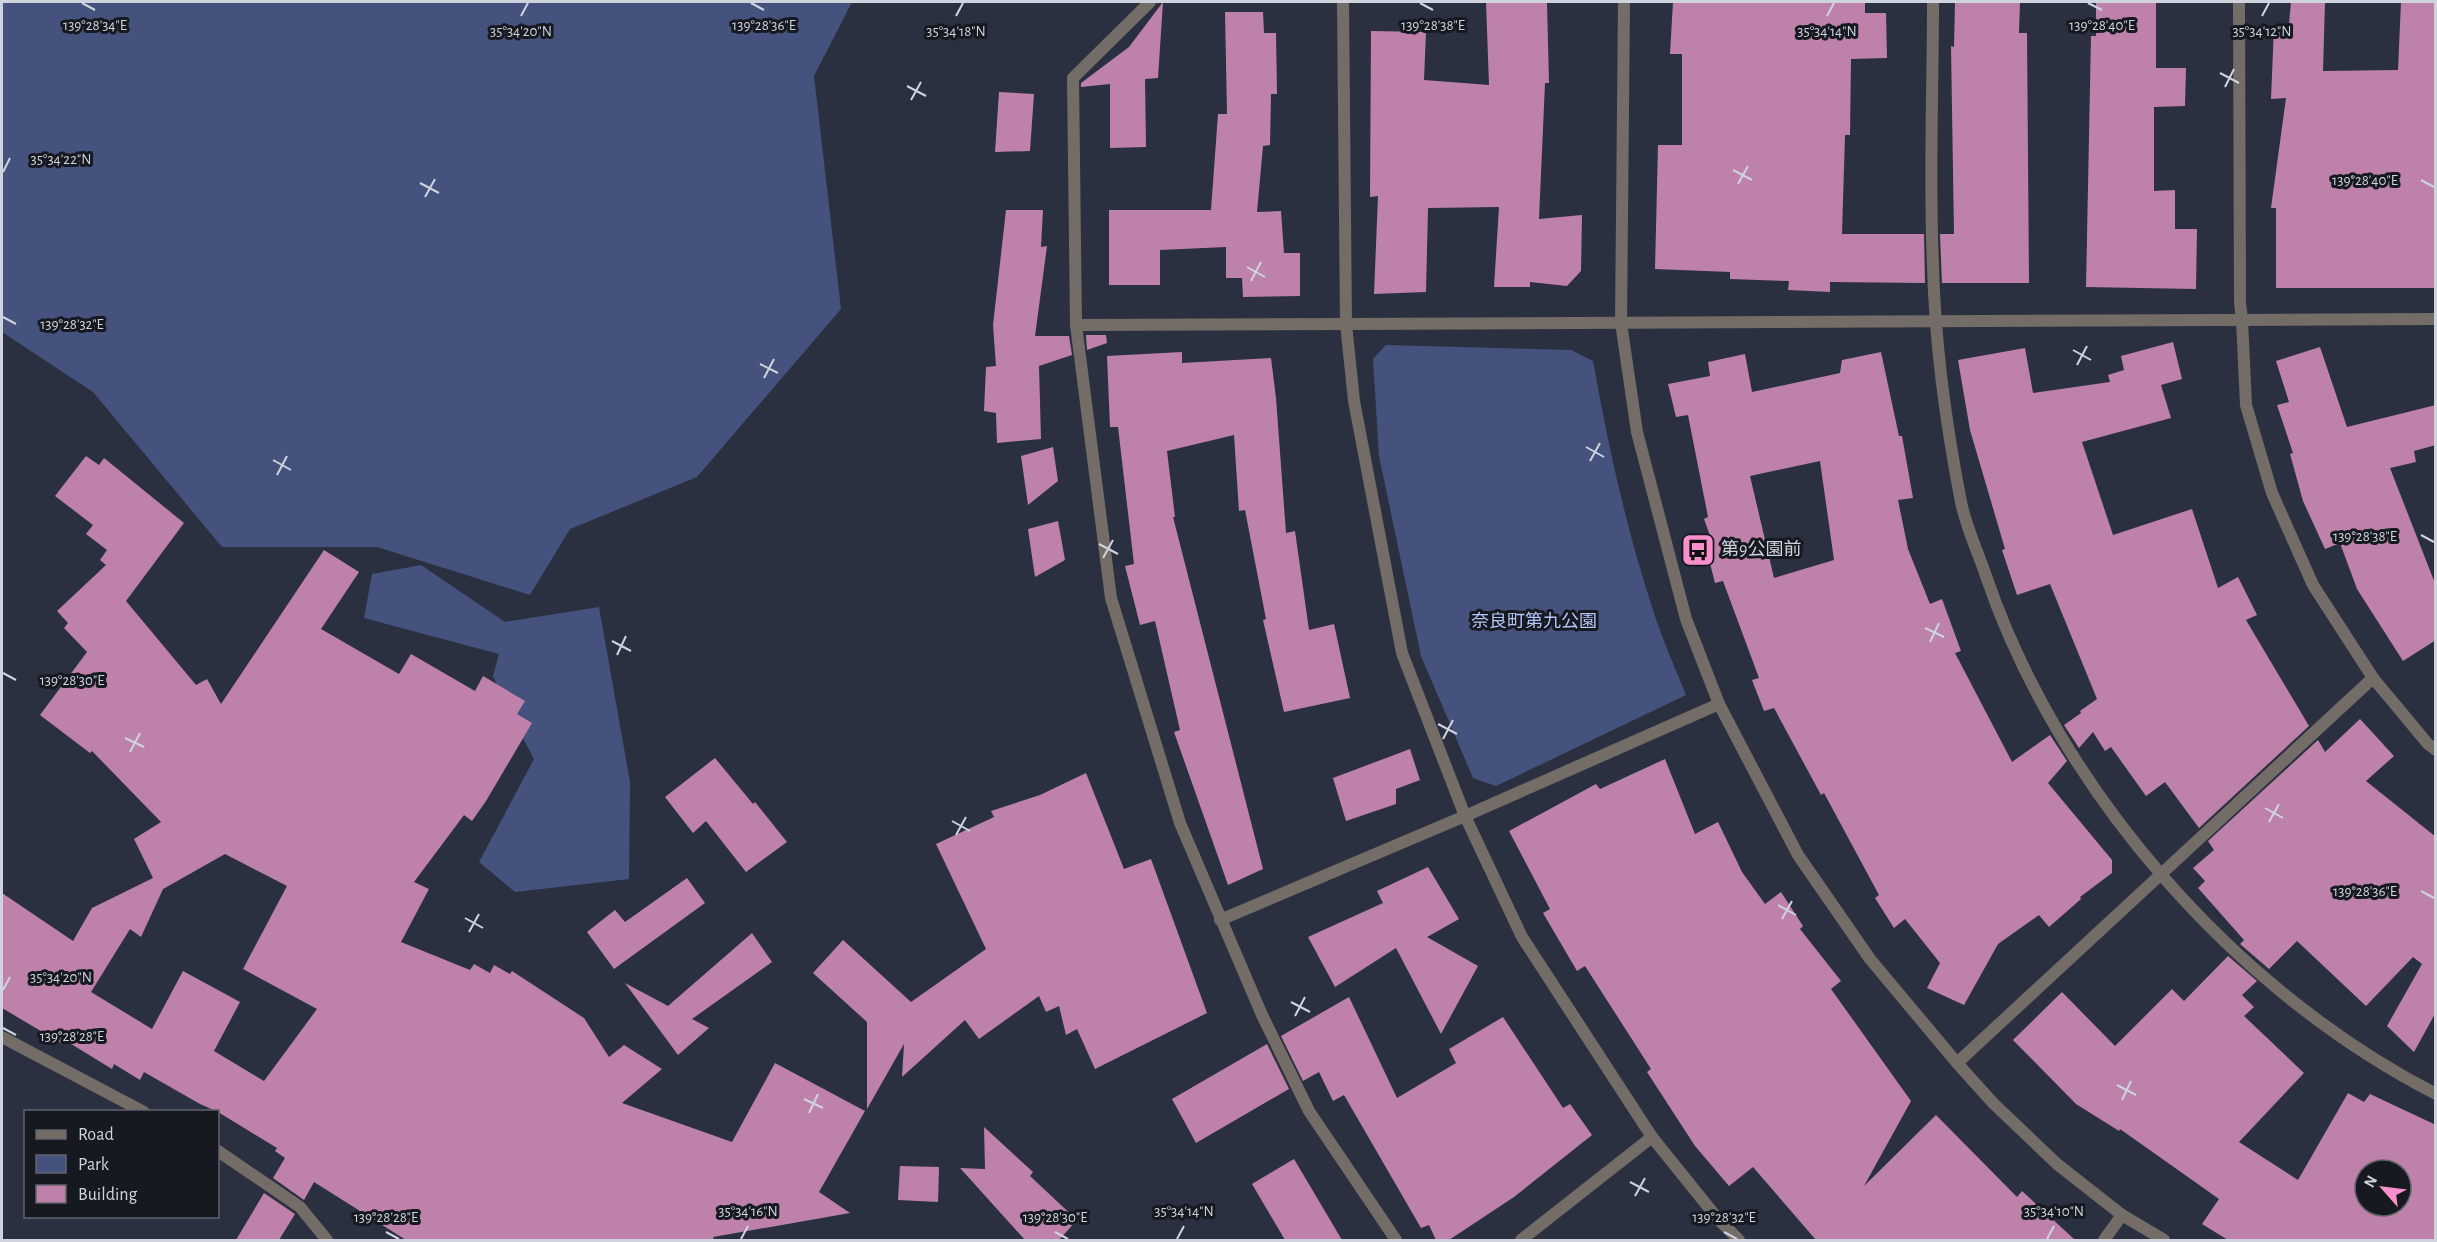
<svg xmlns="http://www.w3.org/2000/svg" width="2437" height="1242" viewBox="0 0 2437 1242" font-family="'Alegreya Sans','Noto Sans JP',sans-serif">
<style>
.green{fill:#44527d}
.building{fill:#be82aa;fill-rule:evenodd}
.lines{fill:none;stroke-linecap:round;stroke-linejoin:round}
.minor{stroke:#746d67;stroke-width:12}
.tertiary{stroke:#746d67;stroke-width:12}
.ticks{fill:none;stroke:#cfd3de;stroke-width:2}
.labels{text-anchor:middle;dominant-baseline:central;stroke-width:6;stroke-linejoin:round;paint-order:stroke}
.poi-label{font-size:18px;fill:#cfd3de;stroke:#161920;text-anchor:start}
.park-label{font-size:18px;fill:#b3c5f6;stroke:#161920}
.ticks-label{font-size:15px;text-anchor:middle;fill:#cfd3de;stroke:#161920;stroke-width:6;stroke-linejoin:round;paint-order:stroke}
</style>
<rect width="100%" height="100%" fill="#2b3040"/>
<g class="green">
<path d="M2 2H852L814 76 841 309 697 477 570 529 530 595 377 547H222L93 392 2 332Z"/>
<path d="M1386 345 1571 350 1593 361C1608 445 1626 528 1653 610 1662 639 1675 667 1686 695L1496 786 1473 778 1421 656 1379 456 1373 359Z"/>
<path d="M421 565 505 622 599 607 630 782 629 879 515 892 479 862 534 759 507 708 493 676 499 654 364 618 372 574Z"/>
</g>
<g class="building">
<path d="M1163 2 1158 78 1145 79 1146 147 1110 148V84L1081 87V83L1129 47Z"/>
<path d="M1486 2H1547L1549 83H1545L1539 219 1582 215 1581 271 1567 286 1530 282V287H1494L1499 207 1428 208 1426 292 1374 294 1378 196 1370 197 1371 31 1426 32 1424 80 1489 85Z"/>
<path d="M1673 2H1865V13H1886L1887 58 1851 59 1850 135H1845L1842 234H1924L1925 283 1830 282V292L1788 290 1789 281 1730 279V272L1655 269 1658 145H1682V54H1670Z"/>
<path d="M1955 2H2020L2019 33H2027L2029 283H1942L1940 234H1954L1951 46 1954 47Z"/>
<path d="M2096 2H2156V68H2186L2185 106 2154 107V191L2175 190V229H2197L2196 289 2086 287 2091 36H2096Z"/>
<path d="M2291 2H2325L2323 71 2398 70 2401 2H2436V288H2276V208H2271L2286 98 2271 99 2274 27 2289 24Z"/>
<path d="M1225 12H1263L1264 33H1276L1277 94H1271L1270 145 1263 146 1257 212 1281 211 1284 253H1300V296L1243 297 1242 278H1226V247L1160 250V285H1109V210H1211L1218 114H1227Z"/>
<path d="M999 92 1034 94 1030 151 995 152Z"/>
<path d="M1006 210H1043L1041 247 1047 246 1035 336H1069L1072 355 1039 366 1041 439 997 443 996 413 984 411 986 367 996 366 993 325Z"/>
<path d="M1086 335H1106L1107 343 1087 350Z"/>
<path d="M2173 342 2182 379 2161 385 2171 418 2082 442 2113 535 2192 509 2218 588 2238 577 2257 615 2246 620 2309 726 2199 828 2165 782 2146 796 2111 747 2105 751 2093 732 2079 748 2064 725 2081 713 2080 711 2097 699 2050 584 2017 595 2002 550 2005 549 1970 430 1958 360 2025 348 2033 393 2110 382 2108 375 2124 370 2121 356Z"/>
<path d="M2320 347 2347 427 2436 405V445L2414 451 2416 462 2390 468 2436 586V640L2403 661 2357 589 2340 543 2325 549 2303 501 2290 454 2293 453 2277 405 2289 402 2276 361Z"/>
<path d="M1182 352V363L1271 358 1276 398 1286 533 1295 531 1309 630 1334 624 1350 698 1284 712 1263 620 1266 619 1245 510 1239 511 1234 435 1167 451 1175 517H1173L1263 869 1228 885 1174 732 1180 730 1155 621 1140 625 1125 566 1134 564 1118 427H1110L1107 356Z"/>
<path d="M1881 352 1899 436H1902L1913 498 1898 500 1908 549 1930 604 1942 599 1961 651 1955 653 2012 762 2050 735 2067 761 2048 783 2112 860V873L2080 897 2081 899 2049 927 2039 915 1998 944 1964 1005 1927 988 1940 963 1905 919 1894 928 1875 898 1879 895 1824 793 1821 795 1774 708 1764 711 1752 680 1759 678 1723 581 1715 583 1706 548 1713 544 1704 519 1708 517 1688 415 1676 417 1668 384 1710 376 1708 362 1745 354 1752 392 1840 373 1842 360ZM1820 461 1834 560 1774 578 1750 476Z"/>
<path d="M1053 447 1058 481 1028 505 1021 456Z"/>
<path d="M86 456 99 465 104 458 184 523 126 601 196 685 207 679 221 704 324 550 359 572 321 629 399 674 411 654 475 691 483 676 525 701 517 714 532 723 486 801 472 821 464 815 414 882 429 889 401 942 470 970 474 964 490 973 494 965 510 974 512 971 584 1018 609 1057 624 1045 662 1069 622 1103 732 1142 775 1063 865 1111 819 1192 850 1213 713 1237 714 1240H406L314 1182 304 1200 273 1178 285 1158 275 1151 277 1148 218 1112 200 1104 144 1072 140 1080 114 1064 112 1069 63 1039 61 1043 2 1008V893L73 941 92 908 153 878 134 839 161 822 92 751 90 753 40 715 87 652 64 628 68 623 57 611 106 565 100 560 107 550 86 534 93 525 55 496ZM225 854 287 886 243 969 317 1009 264 1081 214 1051 240 1002 183 971 152 1029 91 992 130 929 141 937 163 889Z"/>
<path d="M1058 521 1065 560 1035 577 1028 529Z"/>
<path d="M2360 719 2394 756 2366 781 2436 837V1012L2414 1052 2387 1026 2422 964 2413 957 2366 1006 2297 941 2269 969 2240 944 2244 940 2198 888 2205 881 2193 868 2214 850 2208 841 2318 740 2325 752Z"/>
<path d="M1410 749 1420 780 1396 789V804L1346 821 1333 778Z"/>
<path d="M715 758 753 804 755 802 787 842 746 872 706 821 693 833 665 797Z"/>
<path d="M1665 759 1695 834 1718 822 1742 872 1765 904 1781 892 1803 926 1800 929 1841 981 1831 989 1911 1101 1864 1186 1936 1115 2017 1197 2022 1191 2075 1240H1816L1753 1167 1729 1186 1695 1146 1647 1072 1651 1069 1585 966 1577 971 1543 913 1550 909 1509 831 1596 784 1600 789Z"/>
<path d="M1086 773 1124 869 1151 859 1207 1013 1095 1069 1077 1029 1066 1035 1059 1006 1046 1012 1039 996 979 1039 965 1020 902 1077 904 1044 867 1109V1022L813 973 843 940 911 1002 986 949 936 844 994 817 991 811 1040 795Z"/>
<path d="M1428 867 1459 919 1427 937 1478 966 1441 1034 1396 948 1335 987 1308 937 1383 903 1377 891Z"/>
<path d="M687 878 705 903 614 969 587 932 615 910 625 922Z"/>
<path d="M752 933 772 962 692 1019 709 1028 678 1055 625 983 668 1006Z"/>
<path d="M2228 956 2257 981 2242 995 2254 1007 2244 1016 2304 1073 2239 1142 2298 1180 2348 1093 2364 1102 2370 1094 2436 1125V1240H2228L2202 1224 2219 1199 2120 1129 2119 1131 2076 1104 2013 1040 2062 992 2115 1046 2172 989 2184 1001ZM2365 1170H2401V1206H2365Z"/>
<path d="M1349 997 1397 1098 1456 1063 1449 1049 1503 1017 1563 1108 1570 1104 1592 1135 1514 1197 1449 1240H1436L1429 1225 1421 1228 1344 1095 1333 1101 1319 1072 1303 1081 1281 1036Z"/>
<path d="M1267 1044 1289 1089 1196 1143 1172 1099Z"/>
<path d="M984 1127 1033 1172 1030 1176 1077 1220 1059 1240H1025L960 1168 985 1169Z"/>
<path d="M1294 1159 1342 1240H1285L1252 1184Z"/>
<path d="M900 1166 939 1167 938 1202 898 1200Z"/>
<path d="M264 1193 295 1214 279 1240H236Z"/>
</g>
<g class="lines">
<g class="minor">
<path d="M1150 2 1073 78 1076 325 1111 598 1180 823 1262 1015 1309 1111 1396 1240"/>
<path d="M1343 2 1346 324 1354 401 1402 653 1465 816 1522 937 1652 1137 1718 1219 1739 1240"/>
<path d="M1933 2C1933 89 1929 178 1933 266 1935 345 1946 425 1961 502 1966 527 1978 552 1986 576 2059 790 2235 991 2436 1094"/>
<path d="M2239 2 2240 303 2242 320"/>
<path d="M1076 325 1346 324"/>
<path d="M1220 920 1465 816 1719 704"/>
<path d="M2 1037 144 1112"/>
<path d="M1957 1063 2373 678"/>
<path d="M218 1151 300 1207 327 1240"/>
<path d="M1521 1240 1652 1137"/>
<path d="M2104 1240 2122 1215"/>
</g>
<g class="tertiary">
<path d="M1624 2 1621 323 1637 432 1686 619 1719 704 1798 855 1870 959 1957 1063 1993 1103 2057 1164 2122 1215 2164 1240"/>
<path d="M2242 320 2246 405 2272 493 2313 585 2373 678 2428 744 2436 750"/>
<path d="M1346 324 2436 319"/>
</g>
</g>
<path class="ticks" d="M82 3 95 10M751 3 764 10M1420 3 1433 10M2088 3 2102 10M521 16 528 3M956 16 963 3M1827 16 1834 3M2262 16 2269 3M2220 73 2239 83M907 86 926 96M2225 87 2234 69M911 100 921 82M1733 170 1752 180M3 172 10 158M2421 180 2434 187M420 183 439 193M1738 184 1748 166M425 197 435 179M1247 267 1265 277M1251 281 1261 262M3 317 16 324M2073 350 2091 360M760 364 778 373M2077 365 2087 346M764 378 774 359M1586 447 1604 457M273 460 291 470M1590 461 1600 443M277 475 287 456M2421 535 2434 542M1099 544 1118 554M1103 558 1113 540M1925 628 1944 637M612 641 631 651M1930 642 1939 623M617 655 626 636M3 673 16 680M1438 724 1457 734M125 738 144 747M1443 739 1453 720M130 752 140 733M2265 808 2283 818M952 821 970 831M2269 822 2279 804M956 835 966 817M2421 891 2434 898M1778 905 1796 915M465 918 483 928M1782 919 1792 901M469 932 479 914M3 990 10 977M1291 1002 1310 1012M1295 1016 1305 997M3 1028 16 1035M2117 1085 2136 1095M804 1099 823 1108M2122 1100 2131 1081M809 1113 818 1094M1630 1182 1649 1192M1635 1196 1645 1178M386 1232 399 1239M1055 1232 1068 1239M1724 1232 1737 1239M741 1239 748 1226M1177 1239 1184 1226M2047 1239 2054 1226"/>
<defs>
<g id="bus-square" transform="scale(1.725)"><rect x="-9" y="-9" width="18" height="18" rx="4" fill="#f890cb" stroke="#161920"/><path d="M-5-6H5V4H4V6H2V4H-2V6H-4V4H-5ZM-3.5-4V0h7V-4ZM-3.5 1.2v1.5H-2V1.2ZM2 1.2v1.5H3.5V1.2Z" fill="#111"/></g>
</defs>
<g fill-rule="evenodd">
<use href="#bus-square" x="1698" y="550"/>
</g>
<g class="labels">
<g class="poi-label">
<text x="1721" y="550">第9公園前</text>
</g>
<g class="park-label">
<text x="1534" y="622">奈良町第九公園</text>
</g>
</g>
<g class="ticks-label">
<text x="95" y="30">139°28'34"E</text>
<text x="764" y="30">139°28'36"E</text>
<text x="1433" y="30">139°28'38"E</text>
<text x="2102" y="30">139°28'40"E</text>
<text x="521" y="36">35°34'20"N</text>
<text x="956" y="36">35°34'18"N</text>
<text x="1827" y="36">35°34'14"N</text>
<text x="2262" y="36">35°34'12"N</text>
<text x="61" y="164">35°34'22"N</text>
<text x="2365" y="185">139°28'40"E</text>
<text x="72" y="329">139°28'32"E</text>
<text x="2365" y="541">139°28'38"E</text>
<text x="72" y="685">139°28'30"E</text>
<text x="2365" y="896">139°28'36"E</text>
<text x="61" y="982">35°34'20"N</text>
<text x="72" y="1041">139°28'28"E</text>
<text x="748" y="1216">35°34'16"N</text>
<text x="1184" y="1216">35°34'14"N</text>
<text x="2054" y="1216">35°34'10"N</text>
<text x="386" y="1222">139°28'28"E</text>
<text x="1055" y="1222">139°28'30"E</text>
<text x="1724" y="1222">139°28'32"E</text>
</g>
<rect width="2437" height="1242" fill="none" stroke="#cfd3de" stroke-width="6"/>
<rect x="24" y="1110" width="195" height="108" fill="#161920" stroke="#60636c" stroke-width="1.5"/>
<rect x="36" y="1130" width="30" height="9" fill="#746d67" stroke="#60636c" stroke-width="1.5"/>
<text x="78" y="1140" font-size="18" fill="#cfd3de">Road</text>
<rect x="36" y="1155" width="30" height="18" fill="#44527d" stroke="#60636c" stroke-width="1.5"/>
<text x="78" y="1170" font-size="18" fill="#cfd3de">Park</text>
<rect x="36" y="1185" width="30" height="18" fill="#be82aa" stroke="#60636c" stroke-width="1.5"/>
<text x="78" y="1200" font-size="18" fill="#cfd3de">Building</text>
<g transform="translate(2383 1188) rotate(298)"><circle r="28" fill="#161920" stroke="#60636c" stroke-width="1.5"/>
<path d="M0-4.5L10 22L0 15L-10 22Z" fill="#f890cb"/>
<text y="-9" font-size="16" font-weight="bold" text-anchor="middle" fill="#cfd3de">N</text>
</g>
</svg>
